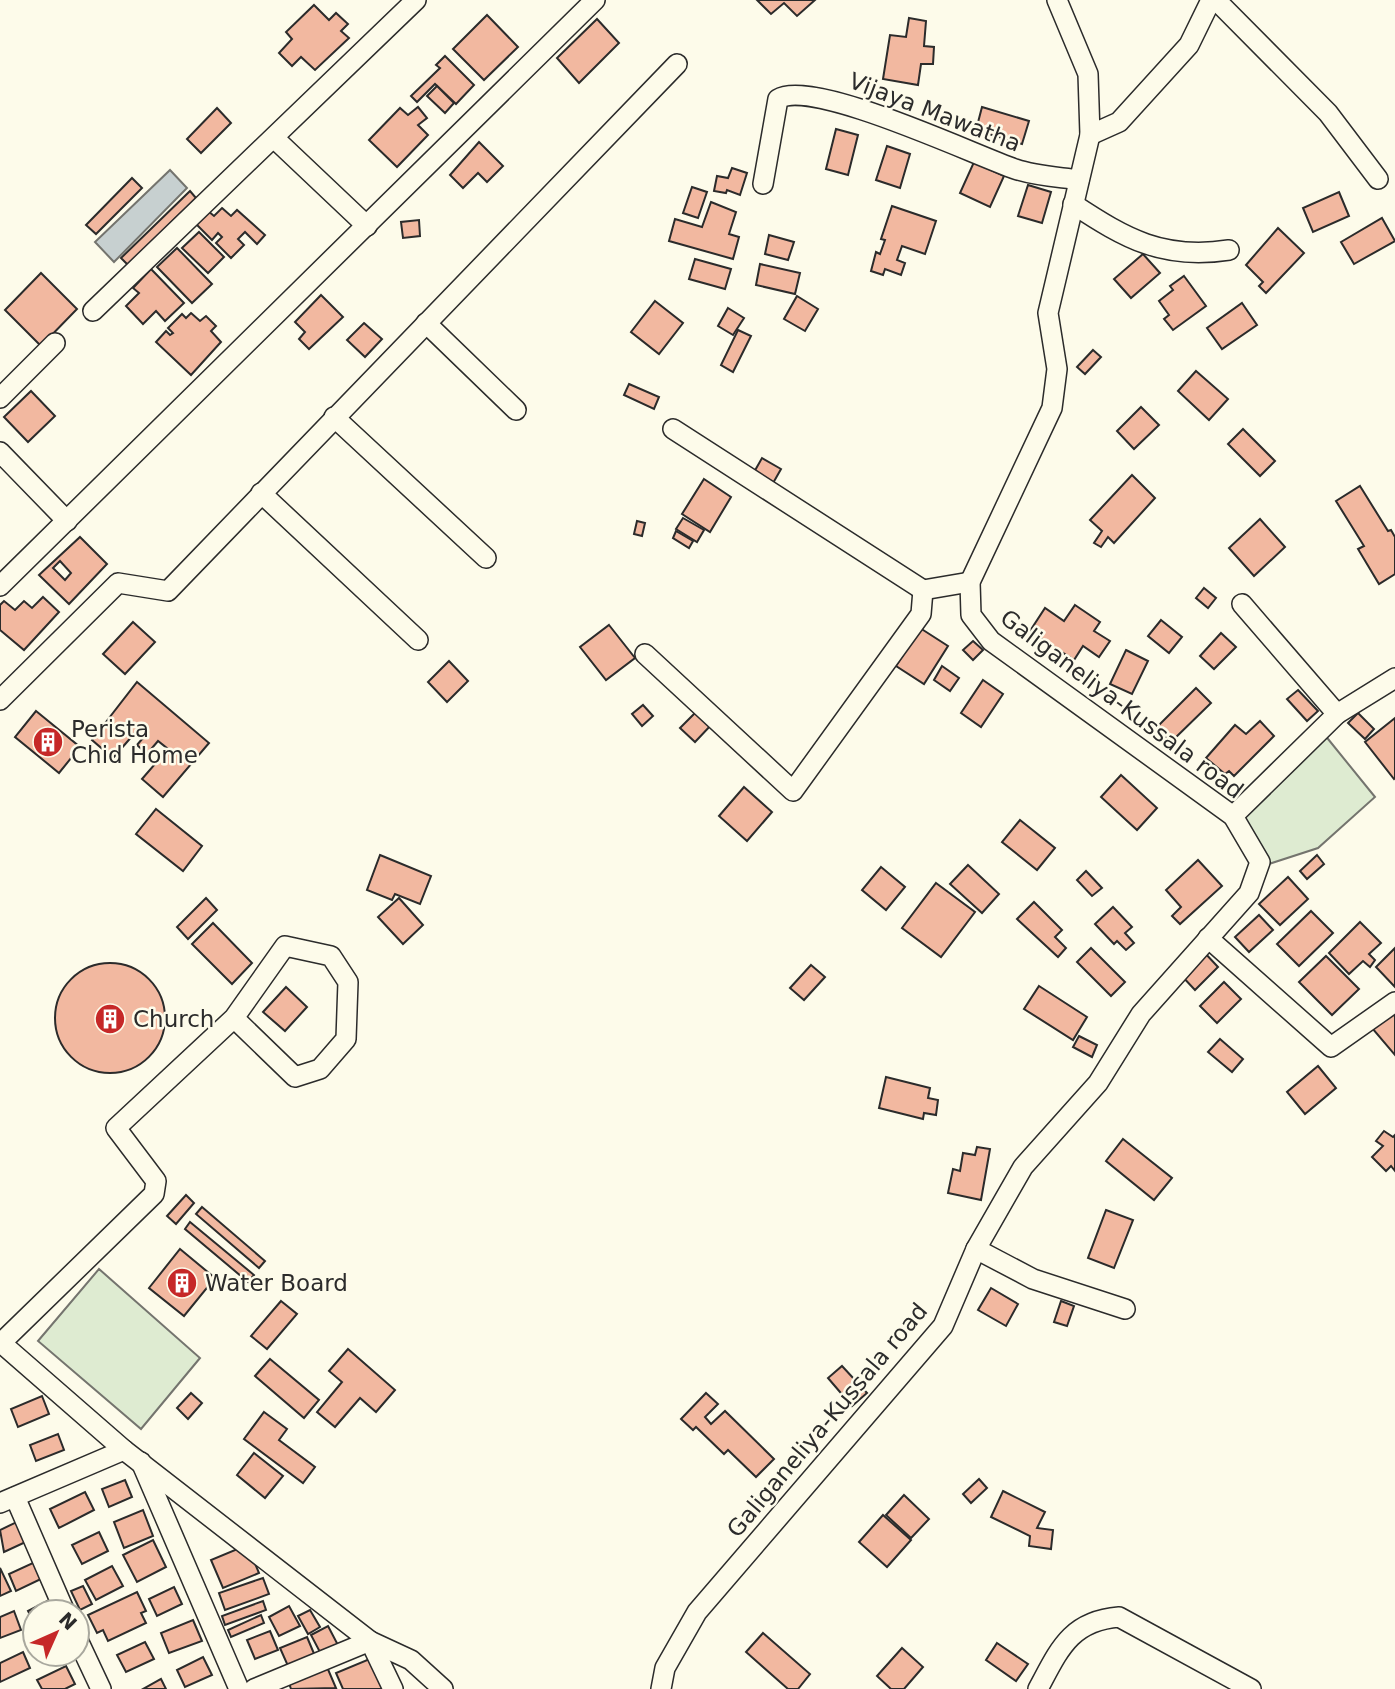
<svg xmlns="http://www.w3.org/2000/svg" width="1395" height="1689" viewBox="0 0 1395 1689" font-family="'DejaVu Sans',sans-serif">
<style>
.green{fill:#deebd1;stroke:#74746e;stroke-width:2}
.water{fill:#c7d0d0;stroke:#74746e;stroke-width:2}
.building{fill:#f2b8a0;stroke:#2b2b2b;stroke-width:2;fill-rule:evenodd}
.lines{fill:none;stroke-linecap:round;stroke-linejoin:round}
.street-casing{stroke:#2b2b2b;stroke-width:22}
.street{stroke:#fdfbea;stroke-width:19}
.labels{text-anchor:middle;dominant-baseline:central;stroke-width:5;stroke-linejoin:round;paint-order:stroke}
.street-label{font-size:23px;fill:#2b2b2b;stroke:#fdfbea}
.poi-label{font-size:23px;fill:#2b2b2b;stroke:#fdfbea;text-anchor:start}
</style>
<rect width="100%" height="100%" fill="#fdfbea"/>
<g class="green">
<path d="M1324 734 1375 797 1318 848 1269 864 1242 814Z"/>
<path d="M99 1269 200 1358 141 1429 38 1341Z"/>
</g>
<path class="water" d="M170 170 187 188 114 262 95 242Z"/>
<g class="building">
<path d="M757 0H815L797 16 784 3 771 14Z"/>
<path d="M314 5 329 20 336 13 348 24 341 31 349 38 315 70 301 57 292 66 279 53 292 39 286 32Z"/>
<path d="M487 15 518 47 484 80 453 49Z"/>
<path d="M909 18 926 21 924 46 934 47 933 64H921L918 85 883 79 890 35 906 37Z"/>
<path d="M597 19 619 43 579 83 557 58Z"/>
<path d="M445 56 474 85 456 104 435 84 417 102 411 96 440 68 436 65Z"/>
<path d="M437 86 454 103 445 113 427 96Z"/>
<path d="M418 107 427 118 418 125 428 135 397 167 369 140 400 108 408 115Z"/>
<path d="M982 107 1029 121 1022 144 976 130Z"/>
<path d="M217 108 231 123 201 153 187 139Z"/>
<path d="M836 129 858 135 848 175 826 169Z"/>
<path d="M479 142 503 166 487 182 478 173 463 188 450 175Z"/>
<path d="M887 146 910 154 900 188 876 180Z"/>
<path d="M974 162 1004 176 990 207 960 193Z"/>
<path d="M732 168 747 173 740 195 727 190 726 193 714 191 717 176 728 178Z"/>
<path d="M132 178 142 188 96 234 86 225Z"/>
<path d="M1028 185 1051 192 1042 223 1018 216Z"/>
<path d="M692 187 707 192 698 218 683 213Z"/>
<path d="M190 191 196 198 128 265 121 258Z"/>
<path d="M1339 192 1349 216 1313 232 1303 208Z"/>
<path d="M711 202 736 212 729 234 739 237 733 259 669 241 675 219 702 227Z"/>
<path d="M892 206 936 221 925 254 902 246 897 260 905 263 901 275 885 269 883 275 871 271 876 252 880 254 885 240 881 239Z"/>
<path d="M222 208 231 216 237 210 265 235 257 244 245 232 238 239 244 245 231 258 216 243 222 237 218 233 212 240 196 224 208 211 214 216Z"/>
<path d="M1382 218 1395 241 1354 264 1341 242Z"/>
<path d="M419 220 420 236 403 238 401 222Z"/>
<path d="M1278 228 1304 253 1266 293 1259 286 1263 282 1246 265Z"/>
<path d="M199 232 224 257 208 273 182 248Z"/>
<path d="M769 235 794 242 788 260 765 254Z"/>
<path d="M177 248 212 284 192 303 157 267Z"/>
<path d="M1143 254 1160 273 1131 298 1114 279Z"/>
<path d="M695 259 731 269 725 289 689 279Z"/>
<path d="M760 264 800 273 795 294 756 285Z"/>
<path d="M151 269 184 303 165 321 156 311 143 324 126 306 139 293 133 288Z"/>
<path d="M41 273 77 309 41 346 5 310Z"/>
<path d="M1184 276 1206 306 1173 330 1164 319 1169 315 1159 301 1173 290 1170 286Z"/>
<path d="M321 295 343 317 309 349 299 339 305 332 295 322Z"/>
<path d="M797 296 818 309 805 331 784 319Z"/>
<path d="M655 301 683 323 659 354 631 332Z"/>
<path d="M1242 303 1257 325 1222 349 1207 328Z"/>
<path d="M728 308 744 318 733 335 718 326Z"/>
<path d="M191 313 200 321 206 316 216 326 211 331 221 342 191 375 156 342 166 331 170 335 173 333 168 328 182 314 186 318Z"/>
<path d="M364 323 382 339 365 357 347 340Z"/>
<path d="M738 330 751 336 733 372 721 365Z"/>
<path d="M1093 350 1101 357 1085 374 1077 367Z"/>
<path d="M1196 371 1228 399 1209 420 1178 391Z"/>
<path d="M629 384 659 397 654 409 624 395Z"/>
<path d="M31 391 55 416 28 442 4 417Z"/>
<path d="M1141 407 1159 425 1134 449 1117 431Z"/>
<path d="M1243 429 1275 461 1260 476 1228 444Z"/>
<path d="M762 458 781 469 772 485 753 474Z"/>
<path d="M1132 475 1155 498 1114 543 1108 537 1101 547 1094 543 1102 531 1090 520Z"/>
<path d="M704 479 731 497 710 532 682 514Z"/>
<path d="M1360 486 1388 531 1391 530 1395 537V574L1379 584 1358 549 1364 546 1336 501Z"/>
<path d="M683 518 704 530 697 542 676 529Z"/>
<path d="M1260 519 1285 547 1254 576 1229 548Z"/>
<path d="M637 521 645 523 642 536 634 534Z"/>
<path d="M676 531 693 541 689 548 673 538Z"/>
<path d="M80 537 107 564 69 604 39 575ZM60 561 71 573 65 580 53 568Z"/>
<path d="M1204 588 1216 598 1208 608 1196 598Z"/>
<path d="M43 597 59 612 24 650 0 630V605L4 601 15 610 24 601 32 608Z"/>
<path d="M1075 605 1100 622 1094 631 1110 641 1099 657 1083 646 1074 660 1030 631 1045 608 1064 621Z"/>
<path d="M1161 620 1182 637 1169 653 1148 636Z"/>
<path d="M133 622 155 642 125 674 103 654Z"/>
<path d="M609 625 635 658 606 680 580 647Z"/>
<path d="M920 628 948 646 924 684 896 666Z"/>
<path d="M1221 633 1236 647 1214 669 1200 656Z"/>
<path d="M973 641 983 650 973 660 963 650Z"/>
<path d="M1126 650 1148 661 1132 694 1110 684Z"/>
<path d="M449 661 468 681 447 702 428 682Z"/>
<path d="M942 666 959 678 950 691 934 680Z"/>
<path d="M983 680 1003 694 981 727 961 713Z"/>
<path d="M137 682 209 743 163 797 142 779 168 749 158 741 147 754 137 745 148 732 141 726 113 758 92 740Z"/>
<path d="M1196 688 1211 703 1171 742 1157 727Z"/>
<path d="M1298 690 1318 711 1307 721 1287 699Z"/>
<path d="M643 705 653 716 642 726 632 714Z"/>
<path d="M699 709 713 723 695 742 680 728Z"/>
<path d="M36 711 80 747 59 773 15 737Z"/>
<path d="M1358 713 1374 729 1365 739 1348 723Z"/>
<path d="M1395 718V778L1394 779 1365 742Z"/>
<path d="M1260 721 1274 736 1234 776 1229 771 1225 774 1206 758 1235 725 1246 734Z"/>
<path d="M1121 775 1157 808 1137 830 1101 797Z"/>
<path d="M744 787 772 812 747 841 719 816Z"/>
<path d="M156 809 202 846 183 871 136 834Z"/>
<path d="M1020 820 1055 848 1037 870 1002 842Z"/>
<path d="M380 855 431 876 420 904 395 894 392 900 367 890Z"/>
<path d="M1317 855 1324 864 1307 879 1300 871Z"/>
<path d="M1198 860 1222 886 1180 924 1172 916 1181 907 1166 890Z"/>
<path d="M968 865 999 894 982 913 950 884Z"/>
<path d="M881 867 905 887 886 910 862 890Z"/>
<path d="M1086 871 1102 888 1092 896 1077 880Z"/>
<path d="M1288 877 1308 899 1280 925 1259 904Z"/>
<path d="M936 883 975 912 941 957 902 928Z"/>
<path d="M206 898 217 910 188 939 177 927Z"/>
<path d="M399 898 423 925 403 944 378 917Z"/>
<path d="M1034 902 1062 930 1055 937 1066 948 1058 957 1017 919Z"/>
<path d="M1113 907 1132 927 1125 933 1134 943 1126 950 1117 941 1114 944 1095 924Z"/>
<path d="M1311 911 1333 933 1299 966 1277 944Z"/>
<path d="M1259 915 1273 930 1249 952 1235 937Z"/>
<path d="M1360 922 1381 943 1369 954 1375 960 1370 967 1363 961 1349 974 1329 953Z"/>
<path d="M213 923 252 963 232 984 192 944Z"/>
<path d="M1091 948 1125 982 1111 996 1077 962Z"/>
<path d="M1395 948V987L1376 967Z"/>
<path d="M1203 951 1218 967 1195 990 1180 974Z"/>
<path d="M1326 956 1359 989 1332 1015 1299 982Z"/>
<circle cx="110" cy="1018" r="55"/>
<path d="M811 965 825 977 804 1000 790 988Z"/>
<path d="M1224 982 1241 999 1217 1023 1200 1006Z"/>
<path d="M1039 986 1087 1017 1073 1040 1024 1009Z"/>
<path d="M286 987 307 1007 285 1031 263 1012Z"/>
<path d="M1395 1013V1055L1372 1028Z"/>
<path d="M1079 1036 1097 1045 1092 1057 1073 1047Z"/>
<path d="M1220 1039 1243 1059 1232 1072 1208 1052Z"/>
<path d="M1318 1066 1336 1088 1305 1114 1287 1092Z"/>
<path d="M886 1077 930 1088 928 1098 938 1100 936 1115 924 1113 923 1119 879 1108Z"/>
<path d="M1384 1131 1393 1137 1395 1135V1171L1391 1166 1386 1171 1372 1157 1383 1146 1376 1141Z"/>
<path d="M1123 1139 1172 1178 1154 1200 1106 1161Z"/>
<path d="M977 1147 990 1149 981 1200 948 1193 953 1169 960 1171 963 1153 975 1155Z"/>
<path d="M186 1195 194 1203 176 1224 167 1216Z"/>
<path d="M202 1207 265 1261 259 1268 196 1214Z"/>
<path d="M1106 1210 1133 1220 1114 1268 1088 1258Z"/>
<path d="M190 1222 254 1275 248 1282 185 1229Z"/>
<path d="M180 1249 215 1278 184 1316 149 1288Z"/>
<path d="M991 1288 1018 1304 1006 1326 978 1310Z"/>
<path d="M281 1301 297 1314 267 1349 251 1336Z"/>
<path d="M1061 1301 1074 1306 1067 1326 1054 1322Z"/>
<path d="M348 1349 395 1390 376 1412 360 1398 335 1427 317 1412 342 1382 329 1371Z"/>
<path d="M270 1359 319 1400 304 1418 255 1376Z"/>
<path d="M842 1366 867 1393 852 1406 828 1378Z"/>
<path d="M191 1393 202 1403 188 1419 177 1408Z"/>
<path d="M706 1393 718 1404 705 1417 711 1424 725 1411 774 1459 756 1477 728 1450 724 1454 696 1427 693 1430 681 1419Z"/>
<path d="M42 1396 49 1414 18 1427 11 1409Z"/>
<path d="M264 1412 287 1429 279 1440 315 1467 303 1483 244 1439Z"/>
<path d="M58 1434 64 1450 36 1461 30 1445Z"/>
<path d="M254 1453 283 1476 265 1498 237 1475Z"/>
<path d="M979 1479 987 1488 971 1503 963 1494Z"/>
<path d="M125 1480 132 1497 109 1507 102 1489Z"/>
<path d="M1003 1491 1045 1512 1037 1528 1053 1530 1051 1549 1029 1546 1030 1536 991 1517Z"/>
<path d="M85 1492 94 1510 59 1528 50 1509Z"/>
<path d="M904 1495 929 1519 911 1538 886 1515Z"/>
<path d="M143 1510 153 1536 124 1548 114 1522Z"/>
<path d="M883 1515 911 1540 887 1567 859 1542Z"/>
<path d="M21 1520 30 1540 4 1552 0 1530Z"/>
<path d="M99 1532 108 1551 82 1564 72 1545Z"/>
<path d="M153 1540 166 1567 137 1582 123 1555Z"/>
<path d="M247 1545 259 1573 223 1588 211 1560Z"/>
<path d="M35 1562 43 1578 16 1591 9 1574Z"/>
<path d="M112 1566 123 1586 96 1600 85 1580Z"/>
<path d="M0 1568 11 1591 0 1596Z"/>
<path d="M263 1578 269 1594 225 1610 219 1593Z"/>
<path d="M83 1586 92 1604 80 1610 71 1591Z"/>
<path d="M174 1587 182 1604 157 1616 149 1599Z"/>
<path d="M137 1592 146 1611 141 1613 146 1623 108 1641 103 1630 97 1633 88 1615Z"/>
<path d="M51 1599 58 1612H35V1624L28 1611Z"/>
<path d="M263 1601 266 1610 225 1625 222 1616Z"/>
<path d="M289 1606 300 1626 279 1636 269 1617Z"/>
<path d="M310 1610 320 1627 308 1634 298 1616Z"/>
<path d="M14 1611 21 1630 0 1638V1617Z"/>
<path d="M261 1615 264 1623 231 1637 228 1630Z"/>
<path d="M193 1620 202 1641 169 1653 161 1633Z"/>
<path d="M328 1626 339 1647 322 1656 311 1635Z"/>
<path d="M270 1631 278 1650 255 1659 247 1640Z"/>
<path d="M763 1633 810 1674 798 1689H788L746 1652Z"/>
<path d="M307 1637 315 1656 288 1666 280 1648Z"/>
<path d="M145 1642 154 1659 126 1672 117 1655Z"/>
<path d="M997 1643 1028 1664 1016 1681 986 1660Z"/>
<path d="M902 1648 923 1667 904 1689H891L877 1676Z"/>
<path d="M23 1652 30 1668 0 1682V1663Z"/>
<path d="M203 1657 212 1675 185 1687 177 1670Z"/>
<path d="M372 1658 384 1689H343L336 1673Z"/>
<path d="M66 1666 75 1684 65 1689H42L37 1680Z"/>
<path d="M327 1667 336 1688 291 1689 289 1683Z"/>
<path d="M161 1679 166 1689H143Z"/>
</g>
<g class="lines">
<g class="street-casing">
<g id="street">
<path d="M1216 0 1328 113 1378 179"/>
<path d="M1090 135 1119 122 1189 45 1211 0"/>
<path d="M274 138 367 226"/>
<path d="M763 184 778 99C812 78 972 154 1015 169 1035 176 1058 177 1079 180"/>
<path d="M1073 204C1126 239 1163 260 1229 250"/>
<path d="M93 311 416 0"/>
<path d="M426 323 516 410"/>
<path d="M0 398 55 343"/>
<path d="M334 417 486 558"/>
<path d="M673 429 923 590"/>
<path d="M0 452 67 521"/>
<path d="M261 493 418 640"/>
<path d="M0 586 595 0"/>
<path d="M923 590 970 582"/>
<path d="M1242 604 1337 714"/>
<path d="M645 654 793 791 921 614 923 590"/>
<path d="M0 700 118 583 168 591 677 64"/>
<path d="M1233 816 1337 714 1395 678"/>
<path d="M1208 938 1331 1047 1395 1002"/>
<path d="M976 1249 1033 1279 1125 1309"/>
<path d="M0 1342 124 1450"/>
<path d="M1 1343 154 1194 156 1181 116 1128 234 1018 285 946 331 956 348 982 346 1039 320 1069 295 1077 234 1018"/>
<path d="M141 1462 239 1689"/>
<path d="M15 1497 65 1612"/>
<path d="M0 1503 124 1450 370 1641 393 1689"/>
<path d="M77 1638 101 1689"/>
<path d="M254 1689 370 1641 411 1660 443 1689"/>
<path d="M661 1689 665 1668 697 1612 943 1326 976 1249 1023 1167 1098 1083 1141 1014 1249 893 1260 862 1233 816 991 641 971 615 970 582 1052 408 1057 369 1048 313 1090 135 1088 74 1057 0"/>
<path d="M1038 1689C1059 1650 1070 1621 1119 1617L1251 1689"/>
</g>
</g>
<use href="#street" class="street"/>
</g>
<defs>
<g id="building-disc" transform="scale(1.575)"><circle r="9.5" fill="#c62828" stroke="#fdfbea"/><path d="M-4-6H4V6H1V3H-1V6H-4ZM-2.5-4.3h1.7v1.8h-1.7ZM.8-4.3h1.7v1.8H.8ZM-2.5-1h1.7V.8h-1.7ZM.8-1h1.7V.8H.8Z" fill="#fff"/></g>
</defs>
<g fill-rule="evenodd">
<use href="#building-disc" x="48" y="742"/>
<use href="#building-disc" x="110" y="1019"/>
<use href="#building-disc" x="182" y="1283"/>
</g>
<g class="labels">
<g class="street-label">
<text transform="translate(935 112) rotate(21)">Vijaya Mawatha</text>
<text transform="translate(1122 704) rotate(37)">Galiganeliya-Kussala road</text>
<text transform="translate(827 1420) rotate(-50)">Galiganeliya-Kussala road</text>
</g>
<g class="poi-label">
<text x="71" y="729">Perista<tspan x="71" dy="26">Chid Home</tspan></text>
<text x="133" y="1019">Church</text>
<text x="205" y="1283">Water Board</text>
</g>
</g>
<g transform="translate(56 1633) rotate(45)"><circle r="33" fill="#fdfbea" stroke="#a9a89e" stroke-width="2"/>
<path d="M0-5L12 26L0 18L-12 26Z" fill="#c62828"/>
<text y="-10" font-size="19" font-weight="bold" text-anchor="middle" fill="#2b2b2b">N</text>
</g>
</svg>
